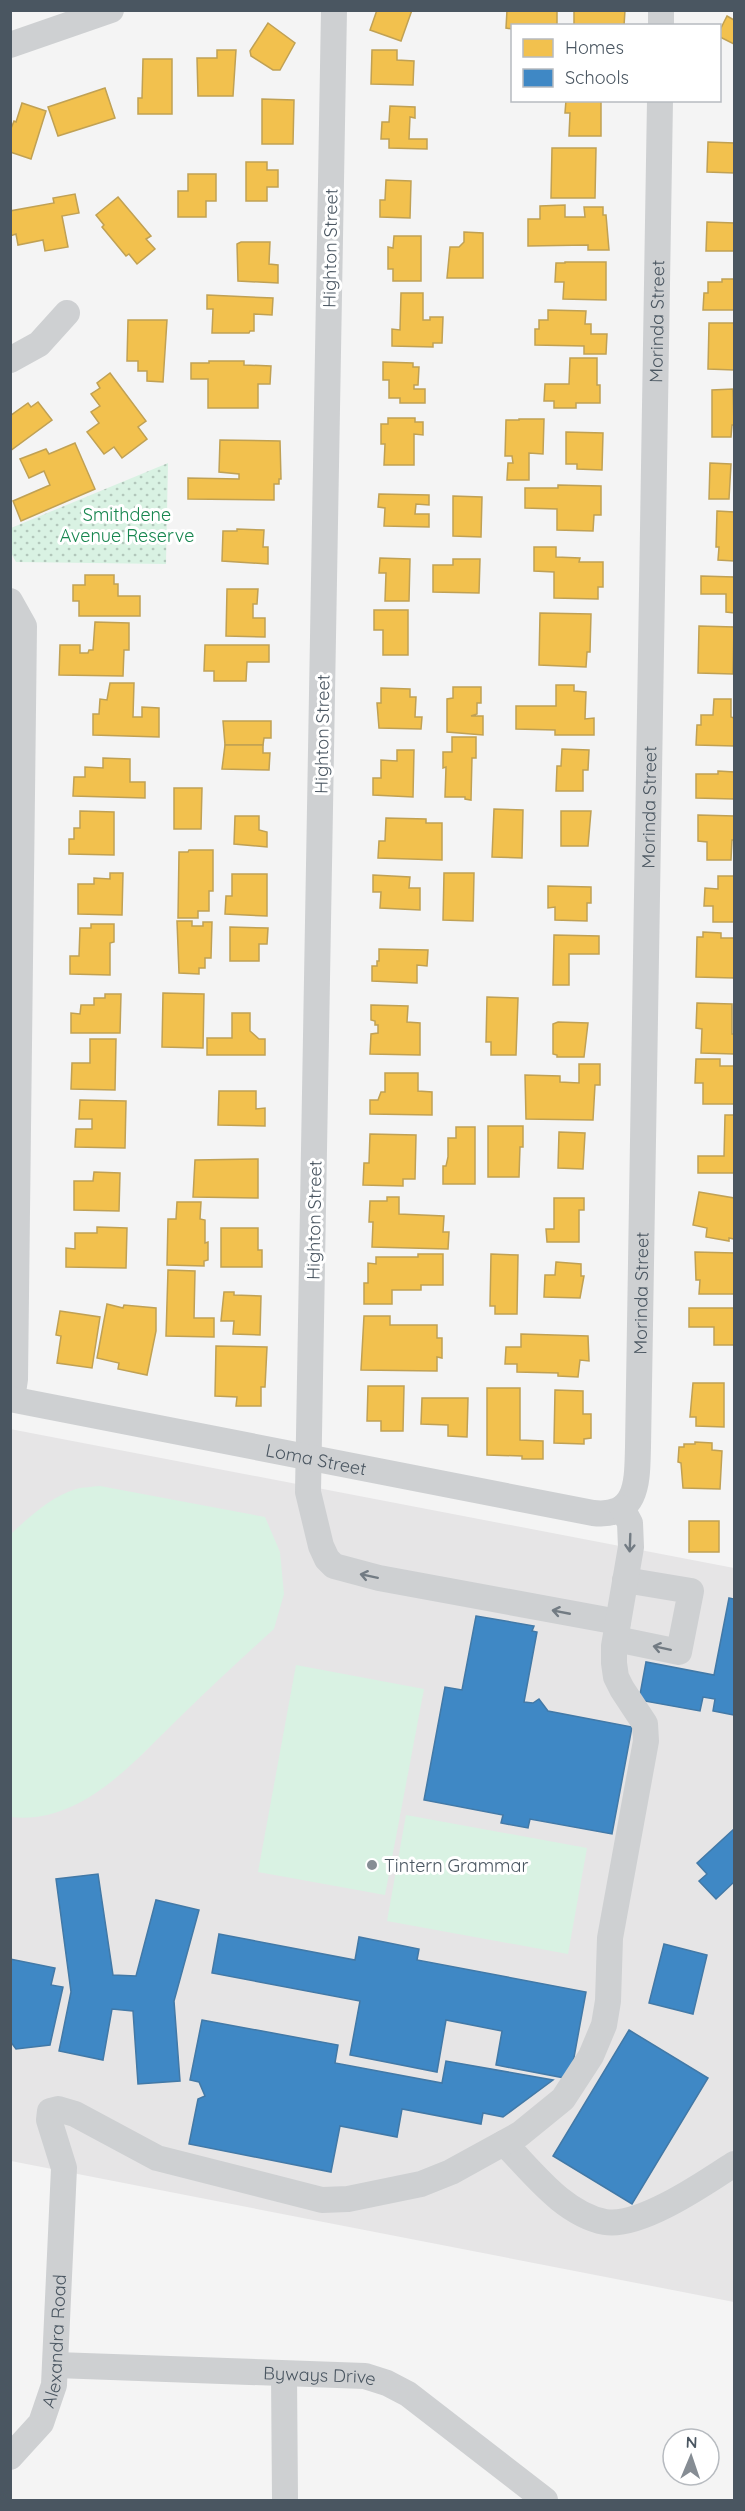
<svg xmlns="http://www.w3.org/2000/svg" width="745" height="2511" viewBox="0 0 745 2511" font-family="Quicksand,sans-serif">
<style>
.education{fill:#e6e5e6}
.park{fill:url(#park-dots)}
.pitch{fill:#d9f2e3}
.homes{fill:#f2c14e;stroke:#c0a154;stroke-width:1.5}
.schools{fill:#3f88c5;stroke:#4279a7;stroke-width:1.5}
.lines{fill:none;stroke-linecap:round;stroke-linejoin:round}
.minor{stroke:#ced0d2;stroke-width:26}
.oneway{stroke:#727b83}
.poi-dot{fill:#868d94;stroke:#fff;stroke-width:2}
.labels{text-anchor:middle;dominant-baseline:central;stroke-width:6;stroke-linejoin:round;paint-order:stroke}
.street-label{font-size:18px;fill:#4a5661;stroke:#fff}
.park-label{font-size:18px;fill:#17864f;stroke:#fff}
.poi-label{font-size:18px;fill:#4a5661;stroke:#fff;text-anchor:start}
</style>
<defs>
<pattern id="park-dots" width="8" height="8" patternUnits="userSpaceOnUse" patternTransform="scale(1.5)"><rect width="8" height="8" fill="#d9f2e3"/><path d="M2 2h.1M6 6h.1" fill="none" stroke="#b2c7bb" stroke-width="1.8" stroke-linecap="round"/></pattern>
</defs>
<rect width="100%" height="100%" fill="#f4f4f4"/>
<path class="education" d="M10 1429 734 1568V2302L11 2161Z"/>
<path class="park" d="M168 463 166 564 16 562 11 553V528Z"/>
<g class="pitch">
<path d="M100 1486 265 1517 280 1552 284 1594 274 1629C243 1657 213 1685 183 1714 136 1759 83 1825 11 1817V1534C29 1517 52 1496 76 1489 83 1487 92 1487 100 1486Z"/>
<path d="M296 1665 424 1689 385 1895 258 1872Z"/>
<path d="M406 1815 587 1848 568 1954 387 1921Z"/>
</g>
<g class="homes">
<path d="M377 10H412L401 41 370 30Z"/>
<path d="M507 10H557V26H512V29L506 28Z"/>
<path d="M574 10H625L624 26H574Z"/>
<path d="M727 16 734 20V44L720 37V30Z"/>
<path d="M268 23 295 43 280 70H273L251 56 250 51Z"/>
<path d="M217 50H236L233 96H198L197 58H217Z"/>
<path d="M372 50H397V60L414 61 413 85 371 84Z"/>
<path d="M143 59H172V114H138V98H142Z"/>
<path d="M105 88 115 118 58 136 48 107Z"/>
<path d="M262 99 294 100 293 144H262Z"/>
<path d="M566 100H601V136H569L570 113H565Z"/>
<path d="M22 103 46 111 31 159 10 152V131L14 121 16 122Z"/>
<path d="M390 106 415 107V118L410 117 409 139H427V149L389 148V139H381L382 122H389Z"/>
<path d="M708 142 734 143V173L707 172Z"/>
<path d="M552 148H596L595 198H551Z"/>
<path d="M246 162H267V170H278V187H267V201H246Z"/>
<path d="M188 174H216V201H206V217H178V191H188Z"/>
<path d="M386 180 411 181 410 218 380 217V200H385Z"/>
<path d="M75 194 79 213 62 216 68 247 45 251 43 240 18 245 16 234 10 236V211L54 203 53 198Z"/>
<path d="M118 197 151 236 146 239 155 249 137 264 129 254 126 256 102 227 104 225 96 215Z"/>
<path d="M565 205V217H585L584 207H603V215H606L609 250H588V245L528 246V219H540V206Z"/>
<path d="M707 222 734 223V251H706Z"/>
<path d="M464 232 483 233V278H447L450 247H459L464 242Z"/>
<path d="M394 236H421V281H393V269H388V247L393 248Z"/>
<path d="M241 242H270L269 264 278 265V283L238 281 237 244Z"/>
<path d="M565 262H606V300L563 299 564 282H555L556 263H565Z"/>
<path d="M722 279H734V310H703L704 293H708V282H722Z"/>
<path d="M401 293H423V320H430V317H443L442 343H433V347L392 346V329L400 330Z"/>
<path d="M207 295 273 298 272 315 254 314V331H250L249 333H212L213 309H207Z"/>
<path d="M548 310 586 311 585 324H591V334H607L606 354H584V346L535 345V329H539V320H548Z"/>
<path d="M128 320H167L163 382 147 381V371H138V361H127Z"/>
<path d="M709 323H734V370L708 369Z"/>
<path d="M570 358H597V385H600V403H576V408H554V401H544L545 384H569Z"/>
<path d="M209 361H244V365L271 366 270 384H258V408H208V379H191V363H209Z"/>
<path d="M383 362 413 363V367H419L418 385H414V389H425V403H400V398H389V380H383Z"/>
<path d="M110 373 146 421 138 427 147 439 122 458 114 447 104 454 87 432 99 423 91 412 100 406 91 394 100 388 97 383Z"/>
<path d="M733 389 734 425H732L731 437H712V390Z"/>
<path d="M38 402 52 420 10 451V416L28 403 31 407Z"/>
<path d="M388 418H415V422H423V435L414 434V465H384L385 444H381V424H388Z"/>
<path d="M519 419H544L543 454 529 453V480H507L508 463H513L512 456H505L506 420H519Z"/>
<path d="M566 432 603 433 602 470 577 469V464H566Z"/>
<path d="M220 440 280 441 281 479H279V484H274V500L188 499V478L239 479V474L219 472Z"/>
<path d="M75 443 95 489 21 521 13 501 50 485 44 471 29 478 20 459 46 449 49 454Z"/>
<path d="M710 463 731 464 729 499H709Z"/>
<path d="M558 485 601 486V515H594L593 531 557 530V509L525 508V488H558Z"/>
<path d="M379 494 429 495V505L416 504 415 514H429V527L384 526 385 508 378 507Z"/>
<path d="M453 496 482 497 481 537 453 536Z"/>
<path d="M717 511 734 512V561L718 560 719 547H716Z"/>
<path d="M237 529 264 530 263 547H268V564L222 561 223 531H237Z"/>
<path d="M534 547H556V557L580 558 579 562H603V587H598V599L554 598V572L534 571Z"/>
<path d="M380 558 410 559 409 601H385L386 573H379Z"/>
<path d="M453 559H480L479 593 433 592V565H453Z"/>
<path d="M85 575H114V584H118V596H140V616H79V601H73V585H85Z"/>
<path d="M701 576 734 577V613L726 612V594H701Z"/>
<path d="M227 589H258L257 604H253V618H265V637L226 636Z"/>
<path d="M374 610H408V655H383V630H374Z"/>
<path d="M540 613 591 614 590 652H587L586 667 539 665Z"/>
<path d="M95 622 129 623V650H124L123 676 59 675 60 645H80V653H88L89 650H93Z"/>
<path d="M699 626 734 627 733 674 698 673Z"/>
<path d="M205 645H269V662H247L246 681H214V671H204Z"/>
<path d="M110 683H134L133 717H142V707L159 708V737L93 735V714H99L100 699 107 700Z"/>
<path d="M556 685H574V691L586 692 585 719 594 718V735H555V730L516 729V706H556Z"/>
<path d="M453 687H481V703H477V714L471 716H483V735L447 732V699L453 698Z"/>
<path d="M381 688 410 689V697H416L415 717H422L421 729 379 728 377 703H381Z"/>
<path d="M714 699H731V717L734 718V746L696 745 697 725H701V715H713Z"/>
<path d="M223 721H271V738H264L263 745H225Z"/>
<path d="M452 737H476V758H472L471 800 465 799V797H445L446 767 443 768V752H452Z"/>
<path d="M225 745H263V753H270L269 770 222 769Z"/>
<path d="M562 749 589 750 588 770H583V791H556L557 766H561Z"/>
<path d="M397 750H414L413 797 373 795V778H381V760L397 761Z"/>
<path d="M103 758 130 759V782H145V798L73 796 74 777H85V767L103 768Z"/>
<path d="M718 771 734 772V799L696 798V774H718Z"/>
<path d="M174 788H202L201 829H174Z"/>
<path d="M494 809 523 810 522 858 492 857Z"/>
<path d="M80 811 114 812V855L69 854V839H74V828H80Z"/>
<path d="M561 811H591L588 846H561Z"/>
<path d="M698 815 734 816V840H732L731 860H707V842L698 841Z"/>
<path d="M235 816H259V830L267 832V847L234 844Z"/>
<path d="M386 818 426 819V823H442V860L378 858 379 841H385Z"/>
<path d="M189 850H213V891H209V911H198V918H178L179 852H188Z"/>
<path d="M110 873H123L122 915 78 914V884H94V878L110 879Z"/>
<path d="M444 873H474L473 921 443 920Z"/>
<path d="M232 874H267V916L225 914 226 896H232Z"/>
<path d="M373 875 410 877 409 888H420V910L380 908 381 892H373Z"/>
<path d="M718 876H734V922H713V906H704L705 888 718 889Z"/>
<path d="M548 886 591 887V903H587V921L555 920V907L548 908Z"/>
<path d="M177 921H192V926H203V922H212L211 958H205V968H199V974L179 973Z"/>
<path d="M91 924H114V942L110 943V975L70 974V956H79L80 928H91Z"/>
<path d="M230 927 268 928 267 944H259V961H230Z"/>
<path d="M703 932 721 933V938H734V978L696 977 697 937H703Z"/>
<path d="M554 935 599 936V954H569V985H553Z"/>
<path d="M379 949 428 950 427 966 417 965V983L372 981V966H377V961H379Z"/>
<path d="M163 993 204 994 203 1048 162 1047Z"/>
<path d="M105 994H121L120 1033H71V1013L80 1014 81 1005H94V998H105Z"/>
<path d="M487 997 518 998 516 1055H491V1042H486Z"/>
<path d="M697 1003 732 1004V1034H734V1054L701 1053 702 1029 696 1028Z"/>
<path d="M371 1005 408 1006 407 1022 420 1023V1055L370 1054 371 1034 378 1033V1025H375V1021L371 1020Z"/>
<path d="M232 1013H250V1031L259 1039H265V1055H207V1038H232Z"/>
<path d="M558 1022 588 1023 584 1057H557V1055L553 1054V1024Z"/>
<path d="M90 1039H116L115 1090 71 1089 72 1063H90Z"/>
<path d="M696 1059H720V1066H734V1104H703V1083H695Z"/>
<path d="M579 1064H600V1085H595L593 1120 526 1119 525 1075 560 1076V1082L579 1083Z"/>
<path d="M385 1073H418V1091L432 1092V1115L370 1114V1100H378L381 1092H385Z"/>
<path d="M219 1091H256V1109L265 1108V1126L218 1125Z"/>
<path d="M80 1100 126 1101 125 1148 75 1147 76 1129H92V1119H79Z"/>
<path d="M725 1115H734V1173H698V1156H724Z"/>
<path d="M488 1126H523V1147H520L519 1177H488Z"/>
<path d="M456 1127H475V1184H443V1166H446L448 1157V1138H456Z"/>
<path d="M559 1132 585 1133 583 1169 558 1168Z"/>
<path d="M370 1134 416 1135 415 1179H403V1186L363 1185 364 1163H369Z"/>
<path d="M258 1159V1198L193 1197 195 1160Z"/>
<path d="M94 1172 120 1173 119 1211 74 1210V1181H93Z"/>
<path d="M699 1192 734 1198V1239L729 1238V1241L706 1237 707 1228 693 1225Z"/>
<path d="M387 1197H399V1214L444 1216 443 1232H449L448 1249 372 1247 373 1222H369L370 1201H387Z"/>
<path d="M554 1198H584V1210H579V1242H547L546 1229H554Z"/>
<path d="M177 1202H201L200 1219 205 1220V1243L208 1242V1260L204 1261V1266L167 1265 168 1219H176Z"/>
<path d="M97 1227 127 1228 126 1268 66 1267V1248L75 1249V1233H97Z"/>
<path d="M221 1228H258V1250H262V1267H221Z"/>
<path d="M695 1252 734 1253V1294H699L700 1280H696Z"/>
<path d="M418 1254H443V1285H421V1290H392V1304H364V1283H368V1263L376 1264V1257H418Z"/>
<path d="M491 1254 518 1255 517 1314H495V1306H490Z"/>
<path d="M556 1262 581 1264V1276H584L580 1298 544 1297 545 1275H555Z"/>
<path d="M168 1270 195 1271 194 1318H214V1337L166 1336Z"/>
<path d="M224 1292H234V1295L261 1296 260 1335 233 1334 234 1321H221Z"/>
<path d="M107 1304 123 1308 124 1305 156 1308V1331L147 1375 118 1369 119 1363 97 1358Z"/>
<path d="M689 1308H734V1345H714V1327H689Z"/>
<path d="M60 1311 100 1317 92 1368 57 1363 61 1336 56 1335Z"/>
<path d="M364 1316H390V1325H437V1338H442V1358L437 1357V1371L361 1370Z"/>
<path d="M521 1334 588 1336 589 1361 580 1360 578 1377 558 1376V1373L517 1372V1364H505L506 1347H521Z"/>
<path d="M216 1346 267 1347 265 1387H261V1406H236L237 1397 215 1396Z"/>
<path d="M693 1383H724V1427L696 1426V1417H690Z"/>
<path d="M368 1386H404L403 1431H381V1421H367Z"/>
<path d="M487 1388H520V1440L543 1441V1459H522V1456L487 1455Z"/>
<path d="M555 1390 583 1391V1414H591V1438L584 1439V1444L554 1443Z"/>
<path d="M422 1398H468L467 1437 448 1436V1425L421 1424Z"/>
<path d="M695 1442 712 1443V1450L722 1451 720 1489 683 1488 681 1463 678 1462 679 1447H684V1444H695Z"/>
<rect x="689" y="1521" width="30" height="31"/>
</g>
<g class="schools">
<path d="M729 1598 734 1599V1715L713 1711 715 1699 703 1697 700 1711 639 1700 646 1662 714 1675Z"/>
<path d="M476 1616 534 1626 532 1631 537 1632 524 1702 533 1703 539 1699 548 1711 632 1727 612 1834 530 1819 528 1828 501 1823 503 1815 424 1800 445 1687 462 1690Z"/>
<path d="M734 1829V1882L716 1899 699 1881 707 1874 697 1863Z"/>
<path d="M98 1874 113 1975 136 1976 156 1900 199 1910 174 2001 180 2081 138 2084 133 2011 112 2009 103 2060 59 2051 71 1992 56 1879Z"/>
<path d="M219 1934 355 1960 359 1937 419 1949 417 1960 586 1992 570 2079 496 2065 502 2031 446 2020 437 2072 350 2055 360 2001 212 1973Z"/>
<path d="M664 1944 707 1955 693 2014 649 2003Z"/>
<path d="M10 1959 55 1968 51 1985 63 1987 50 2045 16 2049 10 2041Z"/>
<path d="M202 2020 338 2045 335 2063 442 2083 446 2061 553 2080 503 2117 483 2113 481 2124 402 2109 397 2137 340 2126 331 2172 189 2144 198 2099 205 2096 199 2082 190 2080Z"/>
<path d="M629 2030 708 2078 632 2204 553 2156Z"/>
</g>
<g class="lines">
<g class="minor">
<path d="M334 10 308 1492 321 1546 327 1559 334 1566 379 1578 618 1622"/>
<path d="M661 26V10"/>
<path d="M10 45 111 10"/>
<path d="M10 360 39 344 67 313"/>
<path d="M10 601 24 626 15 1379 12 1399"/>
<path id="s1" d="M10 1399 593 1513C639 1518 637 1480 638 1447L660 100"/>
<path d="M616 1639 679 1652 691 1591 625 1580"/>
<path d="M504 2143C532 2171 563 2214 605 2222 640 2228 705 2183 734 2164"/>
<path id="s2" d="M56 2365 365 2376 387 2383 408 2394 545 2500"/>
<path d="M284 2374 285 2500"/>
<path id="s3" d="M10 2457 41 2423 54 2385 64 2168 49 2120 50 2111 58 2109 75 2114 157 2158 322 2200 348 2199 421 2184 451 2172 520 2134 563 2099 591 2056 604 2025 608 2001 610 1938 646 1741 645 1724 622 1689 616 1677 614 1663V1646L631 1547 630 1523 622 1508"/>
</g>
</g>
<defs><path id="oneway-shaft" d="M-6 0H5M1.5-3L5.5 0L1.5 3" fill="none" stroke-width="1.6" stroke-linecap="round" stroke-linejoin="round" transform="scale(1.5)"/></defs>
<g class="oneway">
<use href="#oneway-shaft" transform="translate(630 1543) rotate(92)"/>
<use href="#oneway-shaft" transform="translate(369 1576) rotate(-168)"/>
<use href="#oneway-shaft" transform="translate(561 1612) rotate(-169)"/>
<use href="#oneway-shaft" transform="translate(662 1648) rotate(-168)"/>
</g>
<circle class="poi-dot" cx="372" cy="1865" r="6"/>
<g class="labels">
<g class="street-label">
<text transform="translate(330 248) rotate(-89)">Highton Street</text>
<text stroke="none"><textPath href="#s1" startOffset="1815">Morinda Street</textPath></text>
<text transform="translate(322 734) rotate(-89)">Highton Street</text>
<text stroke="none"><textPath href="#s1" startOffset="1329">Morinda Street</textPath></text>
<text transform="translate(314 1220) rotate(-89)">Highton Street</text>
<text stroke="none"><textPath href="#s1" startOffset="843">Morinda Street</textPath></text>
<text stroke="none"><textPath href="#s1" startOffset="312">Loma Street</textPath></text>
<text stroke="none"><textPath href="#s3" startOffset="130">Alexandra Road</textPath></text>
<text stroke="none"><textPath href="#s2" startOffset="264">Byways Drive</textPath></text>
</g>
<g class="park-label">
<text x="127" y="514">Smithdene<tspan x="127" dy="21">Avenue Reserve</tspan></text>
</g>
<g class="poi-label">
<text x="384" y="1865">Tintern Grammar</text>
</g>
</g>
<rect width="745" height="2511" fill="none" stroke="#4a5661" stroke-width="24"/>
<rect x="511" y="24" width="210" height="78" fill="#ffffff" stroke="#b7bbc0" stroke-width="1.5"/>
<rect x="523" y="39" width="30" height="18" fill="#f2c14e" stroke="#b7bbc0" stroke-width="1.5"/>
<text x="565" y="54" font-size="18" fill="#4a5661">Homes</text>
<rect x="523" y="69" width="30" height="18" fill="#3f88c5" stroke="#b7bbc0" stroke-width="1.5"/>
<text x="565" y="84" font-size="18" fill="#4a5661">Schools</text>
<g transform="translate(691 2457) rotate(2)"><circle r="28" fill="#ffffff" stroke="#b7bbc0" stroke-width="1.5"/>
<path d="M0-4.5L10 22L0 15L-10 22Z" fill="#868d94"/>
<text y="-9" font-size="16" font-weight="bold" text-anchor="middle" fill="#4a5661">N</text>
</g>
</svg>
